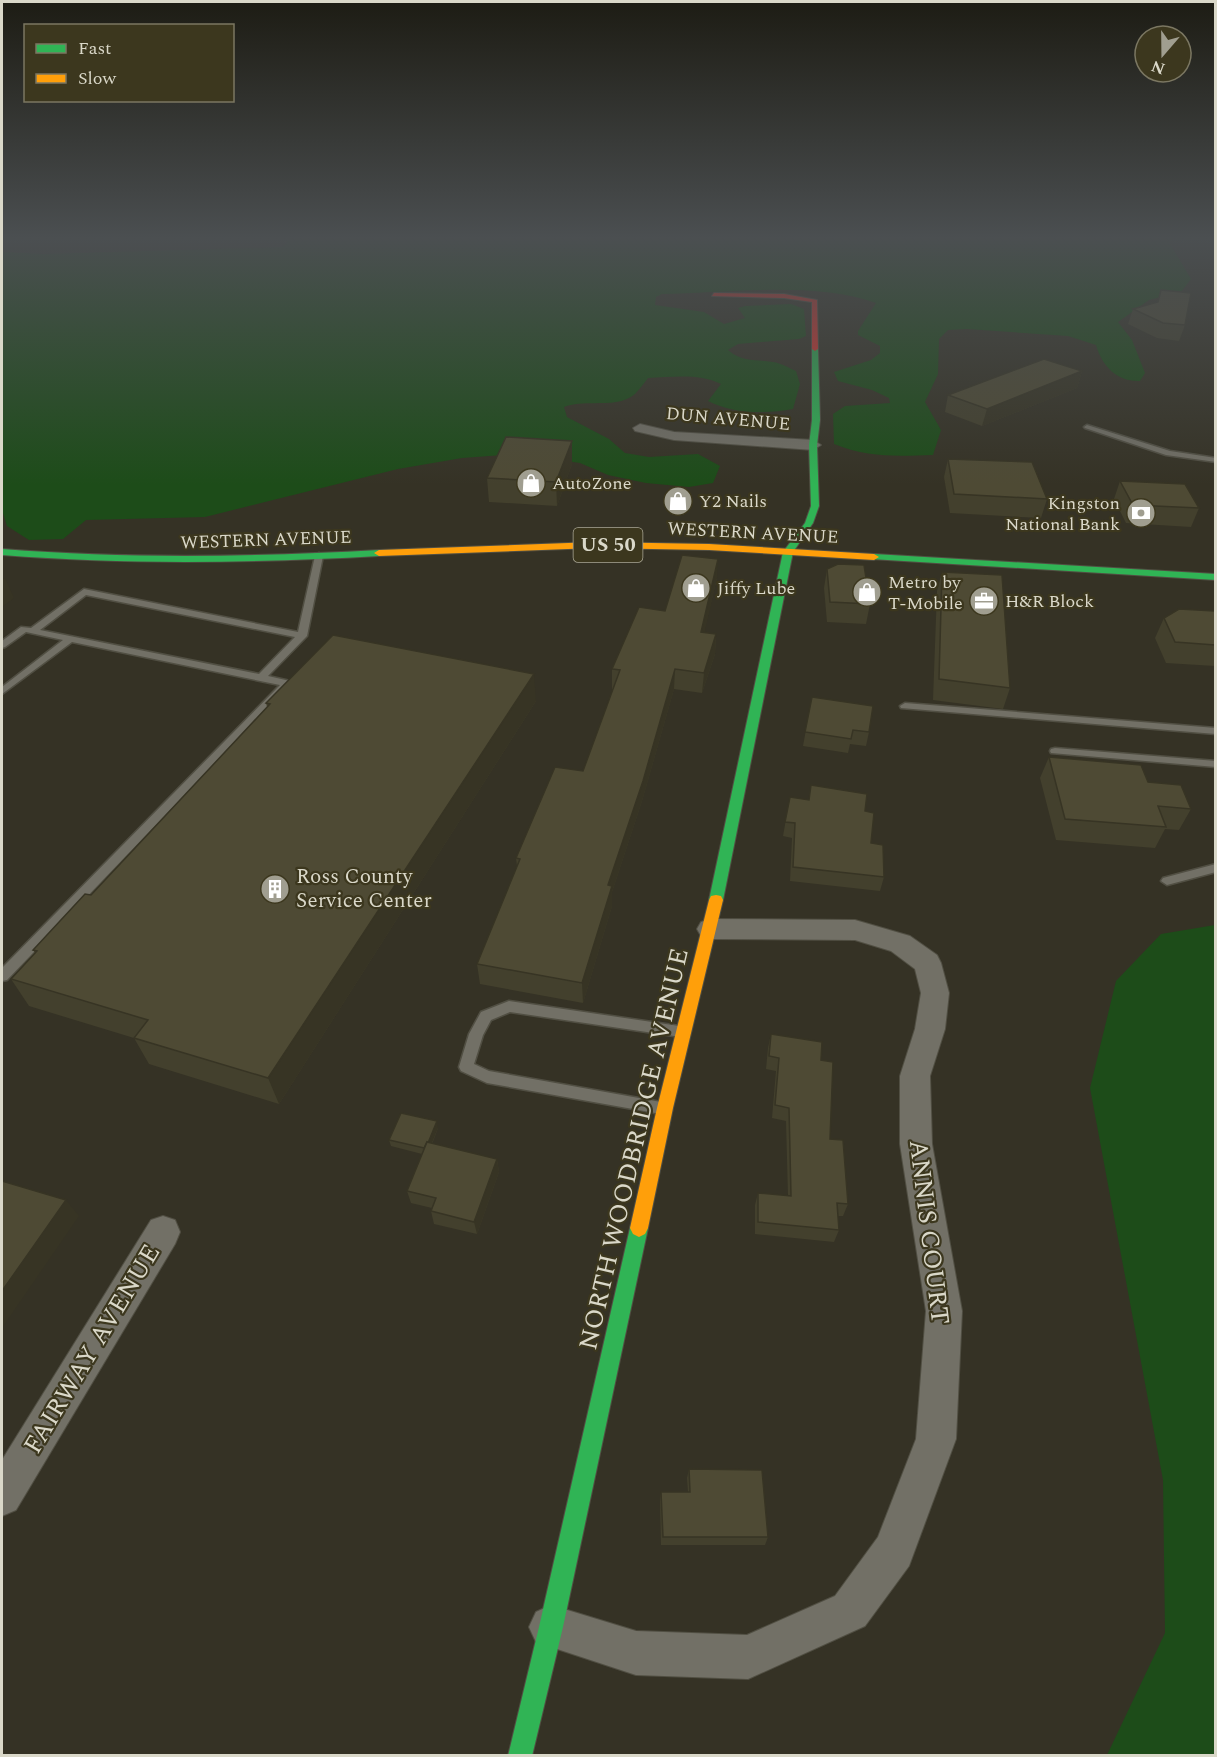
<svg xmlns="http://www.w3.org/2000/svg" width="1217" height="1757" viewBox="0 0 1217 1757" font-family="Spectral,serif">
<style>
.green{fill:#1d4c19}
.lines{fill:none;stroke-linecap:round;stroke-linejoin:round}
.lane-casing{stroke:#514f43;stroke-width:3}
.street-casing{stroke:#514f43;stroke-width:2}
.fast-casing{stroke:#514f43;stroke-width:2}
.slow-casing{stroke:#514f43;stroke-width:2}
.jam-casing{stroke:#514f43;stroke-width:2}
.lane{fill:#727066;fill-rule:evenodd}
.street{fill:#727066;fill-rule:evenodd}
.fast{fill:#30b455;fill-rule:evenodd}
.slow{fill:#ff9f0a;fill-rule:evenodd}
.jam{fill:#e5322d;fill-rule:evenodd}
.wall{fill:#43402d}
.shaded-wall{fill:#373424}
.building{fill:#4e4a34;stroke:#373424;stroke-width:1.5}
.labels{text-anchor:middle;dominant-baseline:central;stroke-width:4.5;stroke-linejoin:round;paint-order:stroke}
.far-street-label{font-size:18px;fill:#dad8c9;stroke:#3c371e}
.far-poi-label{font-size:18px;fill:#dad8c9;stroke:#3c371e;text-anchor:start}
.shield{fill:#3c371e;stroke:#aba896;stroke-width:1.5}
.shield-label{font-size:20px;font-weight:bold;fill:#dad8c9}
.poi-label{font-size:21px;fill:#dad8c9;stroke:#3c371e;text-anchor:start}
.near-street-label{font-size:26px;fill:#dad8c9;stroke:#3c371e}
</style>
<rect width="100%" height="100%" fill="#353225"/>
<g class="green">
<path d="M290 239H1173L1169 242 1191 279 1181 292 1149 300 1118 322 1132 340 1145 373 1140 381C1117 382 1102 366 1096 345L1068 336 967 329 948 330 939 339 938 374 925 402 941 430 933 455C896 456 869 458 834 444L833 414 845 406 890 403 889 398 872 390 838 381 834 372 871 360 880 353V346L858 335V331L876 303C815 281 727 293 662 294L656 297 655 305 704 312 724 324 745 318 738 308 745 306 791 304 804 309 806 336 799 339 738 344 728 350C743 363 756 359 773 362 781 363 789 368 796 371L800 384 793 409C765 414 733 414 708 401L721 384C699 373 672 377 648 378 644 383 640 389 635 394 616 410 585 398 564 407L567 417 609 439 625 453 649 457 698 454 720 466 713 483 689 487 646 483 608 475 580 463 516 454 462 458 398 469 205 517 86 520 63 539 29 540 7 526 2 510V252L44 254 282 247Z"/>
<path d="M1215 925V1755H1107L1165 1633 1163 1480 1090 1088 1116 981 1161 934Z"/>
</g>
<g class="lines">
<g class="lane-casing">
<g id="lane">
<path d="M1087 425 1170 451 1216 458V462L1166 455 1085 428 1084 427Z"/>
<path d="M319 553 323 556 307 636 268 676 290 681V685L7 980 2 981V968L280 685 72 642 2 694V687L63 640 26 632 5 647 2 648V641L21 627 31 628 84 589 298 632 315 556ZM86 595 295 637 259 674 40 630Z"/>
<path d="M905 703 1216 728V734L901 708 900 706Z"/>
<path d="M1055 748 1216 761V767L1051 753 1050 751 1051 749Z"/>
<path d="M1216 864V872L1167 885 1161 881 1163 878Z"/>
<path d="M509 1001 686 1027 688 1031 686 1035 681 1037 510 1012 491 1020 483 1035 474 1064 489 1071 661 1102 666 1103 668 1108 666 1113 661 1114 487 1083 461 1071 459 1067 469 1034 481 1012Z"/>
</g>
</g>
<g class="street-casing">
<g id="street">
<path d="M640 424 674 432 813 440 821 445 813 450 674 440 635 431 633 428Z"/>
<path d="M710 919 855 920 910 936 937 955 941 963 949 993 945 1029 930 1076 932 1144 962 1311 956 1439 909 1566 865 1626 748 1679 636 1675 536 1642 529 1627 536 1612 551 1605 636 1631 747 1635 835 1596 878 1537 916 1439 926 1311 900 1144V1076L915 1029 921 993 915 969 891 951 855 940 710 939 701 936 697 929 701 922Z"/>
<path d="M163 1216 175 1220 180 1232 175 1244 16 1510 2 1516V1460L151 1220Z"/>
</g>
</g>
<g class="fast-casing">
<g id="fast">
<path d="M815 347 818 349 820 420 817 445 819 506 813 523 793 552 723 900 721 904H711L709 900 783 552 805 523 811 506 809 445 812 420V349Z"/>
<path d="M2 549C128 559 253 557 379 550L384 553 379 556C253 563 128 565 2 555Z"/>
<path d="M874 554 1216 574V580L871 559 869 557Z"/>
<path d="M639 1219 645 1222 648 1228 563 1627 532 1756H508L539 1627 630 1228 633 1222Z"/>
</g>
</g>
<g class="slow-casing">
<g id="slow">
<path d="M595 542 709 544 874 554 879 557 874 560 709 550 595 548 379 556 374 553 379 550Z"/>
<path d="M716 895 721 896 723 900 673 1108 648 1228 645 1234 639 1237 633 1234 630 1228 657 1108 709 900 711 896Z"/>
</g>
</g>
<g class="jam-casing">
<path id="jam" d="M714 293 784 294 817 300 818 349 815 351 812 349V302L784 298 712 296Z"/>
</g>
<use href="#lane" class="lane"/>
<use href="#street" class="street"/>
<use href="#fast" class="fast"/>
<use href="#slow" class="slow"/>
<use href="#jam" class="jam"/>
</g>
<g class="wall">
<path d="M1161 290 1185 325 1179 341 1157 338 1128 324 1133 309 1157 303Z"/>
<path d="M1082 371 1077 388 982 426 945 412 948 395Z"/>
<path d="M572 441V464L557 506 489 502 487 478Z"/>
<path d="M948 459 1047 499 1041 518 950 513 944 477Z"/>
<path d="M1120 481 1199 508 1191 527 1126 523 1114 499Z"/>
<path d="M827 569 870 604 866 624 827 622 824 588Z"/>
<path d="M942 572 1010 688 1003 709 933 700 937 591Z"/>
<path d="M717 578 704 632 716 634 715 654 702 693 674 689 642 801 612 892V906L583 1003 480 984 477 964 517 866 516 858 583 771 613 689H612V669Z"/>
<path d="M1215 611V666L1166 663 1155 638 1164 618Z"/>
<path d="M812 697 869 732 866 746 850 744 848 753 803 746Z"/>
<path d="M536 701 279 1104 149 1064 134 1038 29 1006 11 979 35 953 33 950 91 895 267 707 266 703Z"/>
<path d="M1049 757 1148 782 1191 809 1179 830 1165 829 1155 848 1056 840 1040 778Z"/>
<path d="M790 797 865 811 871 843 884 877 880 891 790 881 792 838 783 836Z"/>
<path d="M771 1034 821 1060 830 1139 848 1204 843 1216H838L839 1230 834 1242 755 1234V1205L758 1193 788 1196 786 1121 772 1118 776 1071 766 1069 768 1048Z"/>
<path d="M438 1128 432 1144 497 1159 499 1172 477 1234 434 1224 431 1211 432 1208 411 1203 407 1191 422 1154 391 1146 389 1140Z"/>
<path d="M689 1469 768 1537 765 1545H661L660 1501 661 1492H688L687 1478Z"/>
</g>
<g class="shaded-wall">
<path d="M1082 371 1077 388 982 426 987 409Z"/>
<path d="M572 441V464L557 506 556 482Z"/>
<path d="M718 559 717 578 700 652 701 632Z"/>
<path d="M5 578 14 598 2 607V580Z"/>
<path d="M716 634 715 654 702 693 704 673Z"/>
<path d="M675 669 674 689 642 801 612 892V906L583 1003 582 983 608 885Z"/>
<path d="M534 674 536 701 279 1104 268 1078Z"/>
<path d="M437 1121 438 1128 427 1155 425 1149Z"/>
<path d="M497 1159 499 1172 477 1234 474 1222Z"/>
<path d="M66 1200 79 1216 2 1328V1291Z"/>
</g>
<g class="building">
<path d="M1161 290 1191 293 1185 325 1163 323 1133 309 1158 302Z"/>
<path d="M1044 359 1082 371 987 409 948 395Z"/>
<path d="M506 437 572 441 556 482 487 478Z"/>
<path d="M948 459 1032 462 1047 499 954 494Z"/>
<path d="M1120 481 1185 484 1199 508 1133 505Z"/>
<path d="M682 555 718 559 701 632 716 634 704 673 675 669 643 781 608 885 612 886 582 983 477 964 520 859 516 858 555 767 583 771 620 670 612 669 639 607 665 611Z"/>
<path d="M838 564 864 565 870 604 830 602 827 569Z"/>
<path d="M942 572 1002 575 1010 688 939 679Z"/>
<path d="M1179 609 1215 611V645L1175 642 1164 618Z"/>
<path d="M333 635 534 674 268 1078 134 1038 148 1020 11 979 37 951 33 950 85 894 91 895 270 704 266 703Z"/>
<path d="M812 697 873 706 869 732 853 730 851 739 805 732Z"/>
<path d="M1049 757 1141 765 1148 782 1181 785 1191 809 1158 806 1166 827 1065 819Z"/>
<path d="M811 785 867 794 865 811 874 813 871 843 883 845 884 877 793 867 795 823 785 822 790 797 809 800Z"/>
<path d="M771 1034 822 1042 821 1060 833 1062 830 1139 843 1140 848 1204 837 1203 839 1230 758 1222V1193L791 1196 789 1108 775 1105 779 1058 769 1056Z"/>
<path d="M401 1113 437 1121 428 1143 427 1142 424 1148 389 1140Z"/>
<path d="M427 1142 497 1159 474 1222 431 1211 436 1198 407 1191Z"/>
<path d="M2 1181 66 1200 2 1291Z"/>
<path d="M689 1469 762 1470 768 1537H663L661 1492H690Z"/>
</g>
<linearGradient id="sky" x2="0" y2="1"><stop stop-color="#1d1c14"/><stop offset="0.49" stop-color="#4b4f51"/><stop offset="1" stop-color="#4b4f51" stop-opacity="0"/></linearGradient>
<rect width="1217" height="485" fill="url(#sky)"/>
<defs>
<g id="shop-disc" transform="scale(1.5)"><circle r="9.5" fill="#a09e90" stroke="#3c371e"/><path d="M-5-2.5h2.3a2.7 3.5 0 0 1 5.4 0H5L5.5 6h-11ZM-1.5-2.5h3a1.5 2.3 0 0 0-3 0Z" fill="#fff"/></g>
<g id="bank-disc" transform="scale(1.5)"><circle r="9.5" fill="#a09e90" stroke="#3c371e"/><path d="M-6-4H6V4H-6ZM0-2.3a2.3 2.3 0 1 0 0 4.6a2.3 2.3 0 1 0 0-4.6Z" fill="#fff"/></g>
<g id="office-disc" transform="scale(1.5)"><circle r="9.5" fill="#a09e90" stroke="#3c371e"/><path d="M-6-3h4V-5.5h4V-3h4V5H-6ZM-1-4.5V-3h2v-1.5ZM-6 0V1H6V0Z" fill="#fff"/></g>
<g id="building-disc" transform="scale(1.5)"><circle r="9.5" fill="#a09e90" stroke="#3c371e"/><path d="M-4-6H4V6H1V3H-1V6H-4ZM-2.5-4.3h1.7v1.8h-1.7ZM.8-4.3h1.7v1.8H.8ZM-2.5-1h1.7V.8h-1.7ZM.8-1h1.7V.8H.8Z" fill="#fff"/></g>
</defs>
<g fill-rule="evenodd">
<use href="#shop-disc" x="531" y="483"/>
<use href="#shop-disc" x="678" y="501"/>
<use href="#bank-disc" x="1141" y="513"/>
<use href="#shop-disc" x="696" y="588"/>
<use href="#shop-disc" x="867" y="592"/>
<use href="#office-disc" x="984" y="601"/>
<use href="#building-disc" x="275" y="889"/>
</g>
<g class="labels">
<g class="far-street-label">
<text transform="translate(728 419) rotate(5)">DUN AVENUE</text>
<text transform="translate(753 533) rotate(3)">WESTERN AVENUE</text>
<text transform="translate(266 540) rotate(-2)">WESTERN AVENUE</text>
</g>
<g class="far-poi-label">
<text x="552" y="483">AutoZone</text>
<text x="699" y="501">Y2 Nails</text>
<text x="1120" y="503" text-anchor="end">Kingston<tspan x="1120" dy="21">National Bank</tspan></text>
<text x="888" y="582">Metro by<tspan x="888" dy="21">T-Mobile</tspan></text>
<text x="717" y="588">Jiffy Lube</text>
<text x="1005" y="601">H&amp;R Block</text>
</g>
<rect class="shield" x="573.5" y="528" width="69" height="34" rx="4.5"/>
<g class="shield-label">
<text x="608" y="545">US 50</text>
</g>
<g class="poi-label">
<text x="296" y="877">Ross County<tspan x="296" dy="24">Service Center</tspan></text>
</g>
<g class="near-street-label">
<text transform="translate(634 1149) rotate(-77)">NORTH WOODBRIDGE AVENUE</text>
<text transform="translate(929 1232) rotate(83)">ANNIS COURT</text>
<text transform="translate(92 1349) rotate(-59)">FAIRWAY AVENUE</text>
</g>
</g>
<rect width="1217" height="1757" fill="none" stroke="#dad8c9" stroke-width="6"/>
<rect x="24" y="24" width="210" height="78" fill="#3c371e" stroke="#7b7762" stroke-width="1.5"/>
<rect x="36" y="44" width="30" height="9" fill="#30b455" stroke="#7b7762" stroke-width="1.5"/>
<text x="78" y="54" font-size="18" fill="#dad8c9">Fast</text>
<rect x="36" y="74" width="30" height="9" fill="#ff9f0a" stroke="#7b7762" stroke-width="1.5"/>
<text x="78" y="84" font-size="18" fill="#dad8c9">Slow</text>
<g transform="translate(1163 54) rotate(200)"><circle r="28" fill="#3c371e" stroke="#7b7762" stroke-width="1.5"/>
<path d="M0-4.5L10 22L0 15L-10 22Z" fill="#a09e90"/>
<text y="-9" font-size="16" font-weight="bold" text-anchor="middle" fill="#dad8c9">N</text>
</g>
</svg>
